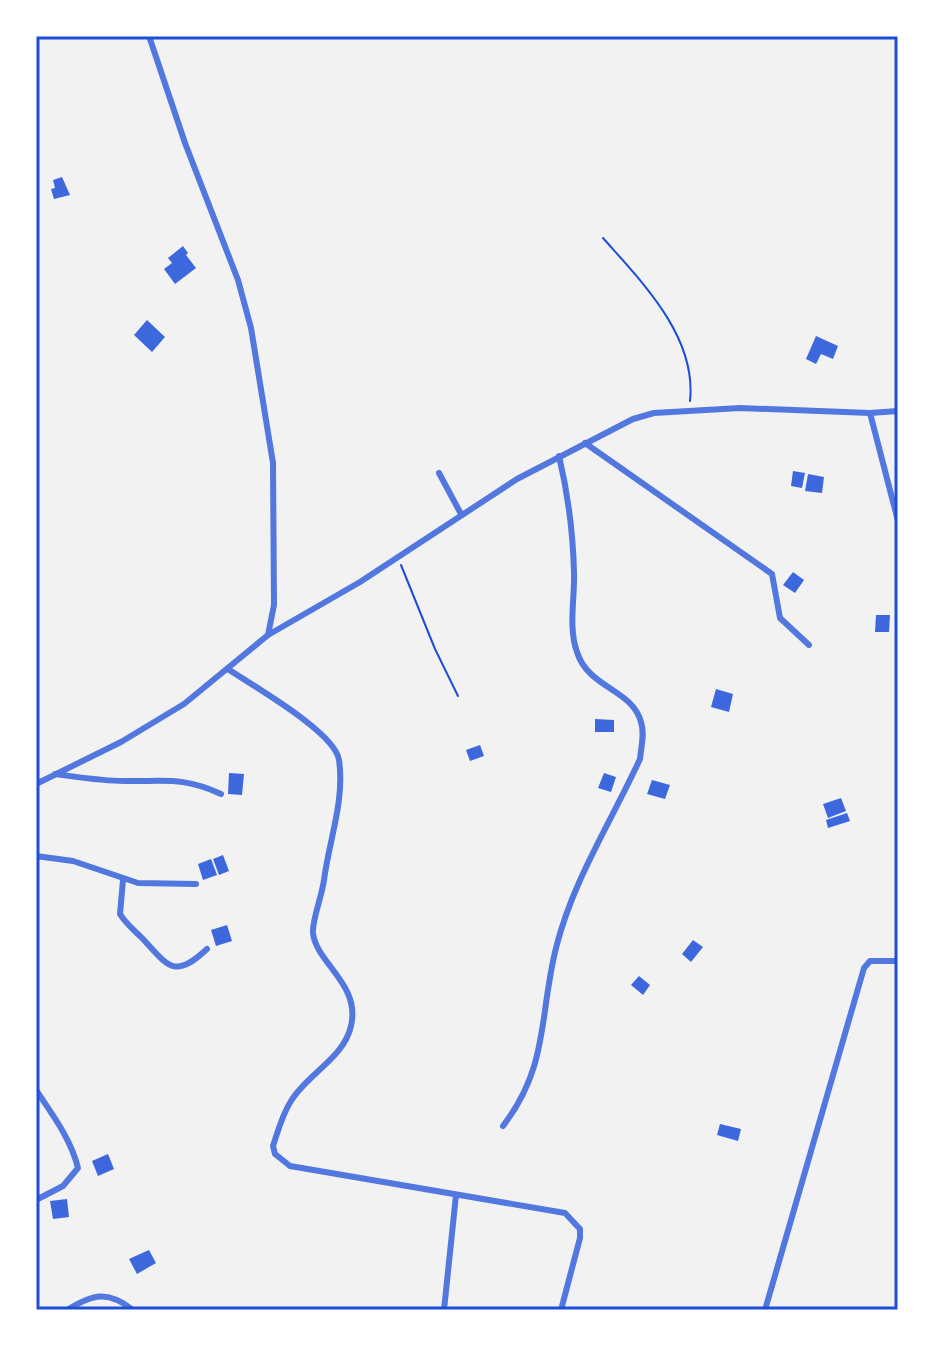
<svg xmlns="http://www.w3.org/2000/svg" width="934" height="1346" font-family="Ubuntu,sans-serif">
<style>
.building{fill:#3d67dc}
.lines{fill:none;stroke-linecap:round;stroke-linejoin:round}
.path{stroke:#1d4ed8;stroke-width:2}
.minor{stroke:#5277de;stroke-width:6}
.neatline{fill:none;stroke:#1d4ed8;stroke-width:3}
</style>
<rect width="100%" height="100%" fill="#f2f2f2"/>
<!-- building -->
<g class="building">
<polygon points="62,177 70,195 54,199 51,189 55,188 53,180"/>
<polygon points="183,246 188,253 186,255 196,268 175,284 164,269 172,263 168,258"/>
<polygon points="147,320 165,337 152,352 134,335"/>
<polygon points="816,336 838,346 833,359 821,354 816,364 806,359"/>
<polygon points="793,471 805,473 802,488 791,486"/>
<polygon points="808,474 824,477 822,493 805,491"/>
<polygon points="793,572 804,580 795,593 783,585"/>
<polygon points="876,615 890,615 889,632 875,632"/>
<polygon points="716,689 733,694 729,712 711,707"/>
<polygon points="595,719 614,720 614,732 595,732"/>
<polygon points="480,745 484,756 470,761 466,750"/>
<polygon points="229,773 244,774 242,795 228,794"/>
<polygon points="604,773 616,777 611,792 598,788"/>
<polygon points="652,780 670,785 665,799 647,794"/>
<polygon points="841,798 846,811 828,818 823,804"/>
<polygon points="847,813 850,821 828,828 826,820"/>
<polygon points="223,855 229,871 219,875 213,859"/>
<polygon points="211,859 217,875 203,880 198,864"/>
<polygon points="227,925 232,941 216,946 211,930"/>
<polygon points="693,940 703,947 691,962 682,954"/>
<polygon points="639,976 650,985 643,995 631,985"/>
<polygon points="720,1124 741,1129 738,1141 717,1135"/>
<polygon points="108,1154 114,1169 98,1176 92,1161"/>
<polygon points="67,1199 69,1217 53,1219 50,1201"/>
<polygon points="149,1250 156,1263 137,1274 129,1259"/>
</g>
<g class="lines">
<!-- path -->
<g class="path">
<path d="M603,238c39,44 94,99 87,163"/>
<polyline points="401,565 435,649 458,696"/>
</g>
<!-- minor -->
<g class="minor">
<polyline points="149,36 185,143 238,280 251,328 273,463 274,605 268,635"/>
<polyline points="870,413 898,521"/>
<polyline points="585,443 772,574 780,618 809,645"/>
<polyline points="439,473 461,514"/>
<path d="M228,669c25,17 107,63 111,91 6,40 -10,81 -15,120 -2,16 -12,40 -11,53 3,30 48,51 38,93 -7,32 -44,48 -60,75 -9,14 -13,30 -18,45l2,8 15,12 275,47 15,16v9l-19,72"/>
<path d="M55,774c23,3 46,7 69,7 40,1 58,-5 97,13"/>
<polyline points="36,784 121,742 184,704 268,635 360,582 517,479 633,419 654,413 740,408 870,413 898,411"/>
<polyline points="36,856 73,861 138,883 196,884"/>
<path d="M123,880l-3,34c6,10 14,16 22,24 26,28 32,42 65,11"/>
<path d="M36,1090c16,24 35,49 42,78l-15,18 -27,14"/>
<path d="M503,1126c46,-60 36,-110 53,-178 17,-68 55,-126 84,-189 1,-12 5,-25 1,-37 -9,-33 -53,-34 -64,-70 -9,-25 -2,-54 -3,-80 -1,-39 -6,-78 -15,-116"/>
<path d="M67,1310c26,-16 41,-20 66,0"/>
<polyline points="444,1310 456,1195"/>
<polyline points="765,1310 864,968 870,961 898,961"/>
</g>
</g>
<!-- border -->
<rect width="934" height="1346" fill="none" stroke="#ffffff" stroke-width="76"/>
<rect x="38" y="38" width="858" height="1270" class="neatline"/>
</svg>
